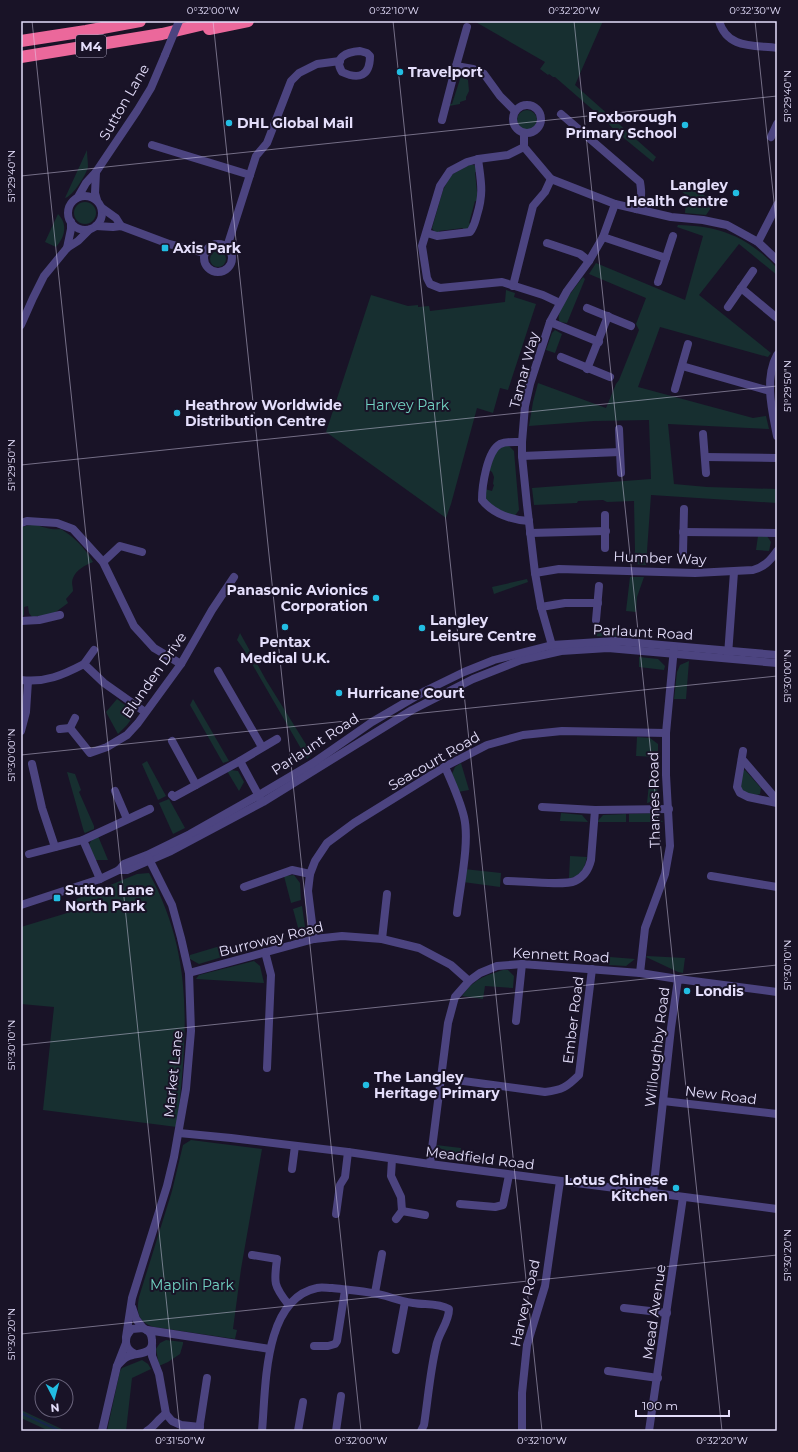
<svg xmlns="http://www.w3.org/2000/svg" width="798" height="1452" font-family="Montserrat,sans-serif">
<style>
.green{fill:#172f30}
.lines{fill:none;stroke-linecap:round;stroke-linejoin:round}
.stream{stroke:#162549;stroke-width:2}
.minor{stroke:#4c4480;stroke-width:8}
.highway{stroke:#eb689b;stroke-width:12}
.minor-bridge{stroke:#4c4480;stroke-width:8}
.ticks{fill:none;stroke:#e4defb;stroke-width:1;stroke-opacity:0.45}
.poi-dot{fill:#22bde2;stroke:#191327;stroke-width:1.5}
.labels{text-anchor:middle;stroke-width:4;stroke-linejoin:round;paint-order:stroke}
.shield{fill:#191327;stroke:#a7a1bb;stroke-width:1}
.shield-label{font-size:13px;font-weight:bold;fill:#e4defb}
.poi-label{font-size:14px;font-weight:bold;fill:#e4defb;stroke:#191327;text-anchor:start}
.street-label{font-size:14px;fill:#e4defb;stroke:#191327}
.park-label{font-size:14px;fill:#72d3c3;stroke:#191327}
.neatline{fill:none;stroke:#e4defb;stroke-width:1.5}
.ticks-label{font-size:10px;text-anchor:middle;fill:#e4defb}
</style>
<rect width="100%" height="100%" fill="#191327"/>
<!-- green -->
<g class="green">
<polygon points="474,21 603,21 575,85 656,157 653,162 614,130 608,123 555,77 553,77 549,74 548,75 540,69 545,62"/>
<polygon points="461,76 468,80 469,91 466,97 466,100 460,102 460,104 449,106 449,110 442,111 447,103 452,104"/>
<circle cx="527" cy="120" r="10"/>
<path d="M87,150c0,6 1,12 1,17 -2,8 -15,29 -23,31z"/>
<polygon points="471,164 476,166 478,172 475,172 478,202 475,201 469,223 472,224 470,229 463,231 463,228 439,231 439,233 435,233 432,228 443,190 451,175"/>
<polygon points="686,181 709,199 713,205 706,215 685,213 686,195 679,189"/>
<circle cx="85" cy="213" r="11"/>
<path d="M58,214c10,10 7,23 -2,33l-11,-5z"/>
<path d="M678,225c43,1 70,12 99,43v7l-38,-31 -40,51 72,58 -3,4 -108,-30 -22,60 115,31 13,-2 3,13 -101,-5 6,60 33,3 70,2v14l-126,-8 -5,70 -12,-1 1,-14 -1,-49 -27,1 -4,-2 -25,1 -1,2 -43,2 -2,-17 119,-9 -2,-59 -55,1 -65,5 4,-24 5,-19 68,25 10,-24 3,-4 20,-50 -3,-6 10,-26 -57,-24 7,-11 89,37 18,-64 -26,-9z"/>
<circle cx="218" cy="259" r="8"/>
<path d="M583,277l2,2 -18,44 -7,-1c-7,-9 17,-37 23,-45z"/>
<polygon points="506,290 515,293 514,297 536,304 508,390 500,388 493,413 477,408 451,504 446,518 326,432 371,295 408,306 418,305 418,307 429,306 430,311 505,302"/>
<polygon points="555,330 562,334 555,353 546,350 552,333"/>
<polygon points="507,444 514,451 519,510 514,517 486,503 485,489 492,491 494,485 493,484 494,477 492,472 489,470 497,449"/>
<path d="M36,524c6,4 18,6 25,5 13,8 24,19 32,33 -8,3 -17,8 -20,16 -2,5 0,8 0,13l-7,8 2,4 -15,11 -21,3 -3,-4 -1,-7 -4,1v8l-3,3v-91z"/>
<polygon points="758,536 767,536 771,542 769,551 756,550"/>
<polygon points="630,577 644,577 637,597 636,612 626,611"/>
<polygon points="527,579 528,582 494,594 492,587"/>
<polygon points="594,629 623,632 622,637 593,636"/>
<polygon points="240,633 266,680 312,754 307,759 244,650 237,640"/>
<polygon points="639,657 658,659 665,666 664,670 639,667"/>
<polygon points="689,661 686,699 674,699 677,672 680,665"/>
<polygon points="117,699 133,711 135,714 127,725 118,734 106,712"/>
<polygon points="193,699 229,761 223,763 190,705"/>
<polygon points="637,737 650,738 658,744 658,757 636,756"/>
<polygon points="147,761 166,796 158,800 142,764"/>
<polygon points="461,763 469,790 458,792 451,776 455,767"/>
<polygon points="230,770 238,771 244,782 239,791 227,771"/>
<polygon points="745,770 761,788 760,794 757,795 742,793 740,789 741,772"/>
<polygon points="67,772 75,774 81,790 79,792 94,826 94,829 85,833 84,832"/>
<polygon points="650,774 658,775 657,800 647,803"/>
<polygon points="169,799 185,828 173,834 159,803"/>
<polygon points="561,813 582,815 588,822 560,821"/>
<polygon points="654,813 663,822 629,822 629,814"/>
<polygon points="626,814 626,822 597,822 603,815"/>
<polygon points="98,836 108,860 95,860 89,845 91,841"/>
<path d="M570,856l17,1c-3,13 -5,17 -18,22z"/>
<polygon points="464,869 501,873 500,887 463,882"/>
<path d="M149,873c46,84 38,162 28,254l-134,-17 11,-103 -33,-3v-77l56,-17 -3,-10 63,-26z"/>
<polygon points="294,875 300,883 301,900 291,903 284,876"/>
<polygon points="302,906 305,927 300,935 293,909"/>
<polygon points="220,946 222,957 199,964 190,959 190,955"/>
<polygon points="647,956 685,958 683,973 678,972 646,957"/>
<polygon points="610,957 635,959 626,966 609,965"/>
<polygon points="254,961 260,966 264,983 196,979 199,975"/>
<path d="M503,970h5l6,6 -1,12 -28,-2 -2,13 -21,-3c12,-17 22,-20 41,-26z"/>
<path d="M191,1140l71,9 -21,120 -8,60 4,1 -2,9 -81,-12c-16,-5 -18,-15 -15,-30l33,-106 11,-46z"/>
<polygon points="436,1145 461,1148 459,1162"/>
<polygon points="166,1340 183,1342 183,1344 180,1354 168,1362 159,1366 156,1349 160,1343"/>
<polygon points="142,1360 148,1364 151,1369 132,1378 126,1431 107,1431 120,1371 122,1368"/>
<polygon points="21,1410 66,1431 49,1431 21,1418"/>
</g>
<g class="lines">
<!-- stream -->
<polyline class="stream" points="21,1413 60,1431"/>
<!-- minor -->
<g class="minor">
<path d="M719,21c8,28 34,24 58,27"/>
<path d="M360,51l7,2 3,3c0,20 -11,24 -28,16 -9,-15 5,-20 18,-21z"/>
<polyline points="456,66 467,27"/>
<circle cx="527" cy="119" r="14"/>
<path d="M561,114l79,68c2,12 2,16 -4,27"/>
<polyline points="442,120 456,66 473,69 484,74 500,96 515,111"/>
<polyline points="524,133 524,147 551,179 615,204 671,217 703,220 727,225 758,242 777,260"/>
<polyline points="771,137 777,124"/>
<polyline points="152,145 250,175"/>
<polyline points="524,147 508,155 478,159 467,162 450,171 440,186 422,246 427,278 430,284 440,288 502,282 543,295 560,303"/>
<polyline points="96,172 95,193 97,200"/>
<circle cx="85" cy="213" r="17"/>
<polyline points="78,197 86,183 96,172 137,111 151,88 165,55"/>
<polyline points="102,208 116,218 121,226"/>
<polyline points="96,226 113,227 121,226 169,244 205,253"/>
<path d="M427,233l10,3 33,-4c4,-5 5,-10 7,-17 7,-23 4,-33 1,-56"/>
<polyline points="603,237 666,258"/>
<polyline points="758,242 777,205"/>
<polyline points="547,243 580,254 589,261"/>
<circle cx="218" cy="258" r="14"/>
<polyline points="227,247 256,156 267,143 291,81 299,73 317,64 340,61"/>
<polyline points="67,248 71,229 71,222"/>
<polyline points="658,282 673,236"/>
<polyline points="513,286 533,206 545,192 551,179"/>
<polyline points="741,288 777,318"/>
<polyline points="728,307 753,271"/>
<polyline points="587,308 631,326"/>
<polyline points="550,322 599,342"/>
<polyline points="21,325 33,298 44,276 67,248 78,241 89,230"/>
<path d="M777,355c-13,24 -5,55 0,81"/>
<polyline points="561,357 610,377"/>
<polyline points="682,366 770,391"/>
<polyline points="587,369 608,316"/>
<polyline points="675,389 688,344"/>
<polyline points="619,429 621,473"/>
<polyline points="703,434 706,473"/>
<path d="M522,442c-7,0 -15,-1 -22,2 -13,7 -18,42 -18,56 11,14 30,20 47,21"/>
<polyline points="522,456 620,452"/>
<polyline points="705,457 777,458"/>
<polyline points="21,523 27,521 57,523 73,529 103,562 134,626 154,648 181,664"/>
<polyline points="683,532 777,533"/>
<polyline points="530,533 606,531"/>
<polyline points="605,548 605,515"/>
<polyline points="683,553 684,509"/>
<polyline points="103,562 120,546 142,552"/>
<path d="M535,573l24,-4 136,4 58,-3c11,-3 17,-9 24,-19"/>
<polyline points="541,607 565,603 598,603"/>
<polyline points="596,620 599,586"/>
<polyline points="21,621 39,620 60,615"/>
<polyline points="553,649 541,607 535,573 527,505 522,456 522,442 525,406 530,384 550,322 567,291 589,261 603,237 615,204"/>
<polyline points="728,655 734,572"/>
<polyline points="84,664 94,650"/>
<polyline points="218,671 262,747"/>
<path d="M21,680c24,3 42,-5 63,-16l20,19 41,29"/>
<polyline points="70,728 75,718"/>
<polyline points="60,729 70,728 90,753 107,747 127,735 138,723 181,664 212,610 234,577"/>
<polyline points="21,731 26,712 28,681"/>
<polyline points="172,741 196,785"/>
<polyline points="743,751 737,787 740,793 748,797 777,803"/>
<polyline points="742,759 777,800"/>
<polyline points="32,764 42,808 55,847"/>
<path d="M445,767c7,16 15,33 19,50 6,25 -4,69 -7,96"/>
<polyline points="115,791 127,819"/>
<polyline points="172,795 174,797 240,761"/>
<polyline points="261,800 240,761 277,739"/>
<polyline points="542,807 595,810 669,809"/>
<polyline points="29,854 83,840"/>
<polyline points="119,870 127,870 171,851 263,802 412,710 473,679 521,660 561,651 608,648 777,663"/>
<polyline points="711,876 777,887"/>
<polyline points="100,879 83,840 150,809"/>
<path d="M507,881c14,0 57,5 68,0 9,-4 14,-13 16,-21l4,-50"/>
<polyline points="244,887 292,870 310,874"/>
<polyline points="21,905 100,879 119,870 124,864 147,855 190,834 259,795 313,763 372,722 425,691 464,672 494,660 552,645 615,641 777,655"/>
<polyline points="314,939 308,891 310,874 315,861 327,843 354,823 446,766 487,745 523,735 562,731 666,733"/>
<polyline points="382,939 387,894"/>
<polyline points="265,952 271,975 267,1068"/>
<polyline points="189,973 314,939 342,936 382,939 419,948 451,965 469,981"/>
<polyline points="640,973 645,928 665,874 670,846 666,775 666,733 674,648"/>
<polyline points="516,1021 522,964"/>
<path d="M441,1078l104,14c17,-2 22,-5 34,-17l13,-106"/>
<polyline points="663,1101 777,1114"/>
<polyline points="179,1133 231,1138 348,1152 430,1164 777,1209"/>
<polyline points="392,1159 391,1176 401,1197 402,1211 396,1219"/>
<polyline points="430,1164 448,1023 455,997 469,981 480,973 497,966 522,964 640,973 678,979"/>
<polyline points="292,1169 295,1146"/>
<polyline points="653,1193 671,1028 678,979 777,992"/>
<polyline points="460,1204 495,1207 503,1205 509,1175"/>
<polyline points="402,1211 425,1215"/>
<polyline points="336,1214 340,1185 345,1177 348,1152"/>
<path d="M252,1255l25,4c-3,23 -4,26 11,45"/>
<polyline points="375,1293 382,1254"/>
<polyline points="132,1307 136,1319 143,1328"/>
<polyline points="624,1308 667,1313"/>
<polyline points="147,1330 270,1349"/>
<polyline points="126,1337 132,1298 167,1186 174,1157 186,1089 191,1031 189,973 181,938 172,905 148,857"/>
<polyline points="314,1346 328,1346 335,1344 337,1341 345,1290"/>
<polyline points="152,1347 152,1356 159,1374 166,1414 172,1421 181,1425 200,1427"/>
<polyline points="396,1350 405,1302"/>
<path d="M117,1366c3,-3 6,-7 10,-9 9,-5 27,-1 25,-17 0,-6 -4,-10 -9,-12l-11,1c-9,8 -8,20 3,25"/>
<polyline points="608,1371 658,1378"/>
<polyline points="199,1430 207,1378"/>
<polyline points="102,1431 117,1366 126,1343"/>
<path d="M147,1431c8,-5 11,-12 19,-17"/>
<path d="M262,1431c4,-43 1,-132 55,-143 4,-1 10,0 15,0 18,2 37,3 54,8 9,3 18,6 27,7 12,2 25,0 36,6 0,14 -11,24 -13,38 -6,25 -8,52 -12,78l-3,6"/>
<polyline points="298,1431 303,1402"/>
<polyline points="336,1431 341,1396"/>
<polyline points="522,1431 522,1393 527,1345 545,1286 560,1181"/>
<polyline points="649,1431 683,1197"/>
</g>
<!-- highway -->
<g class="highway">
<polyline points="209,29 248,21"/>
<polyline points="21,41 86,31 140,21"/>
<polyline points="21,57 162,34 217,21"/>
</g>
<!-- minor-bridge -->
<polyline class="minor-bridge" points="165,55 179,21"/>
</g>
<!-- ticks -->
<path class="ticks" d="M32,21l148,1410M213,21l148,1410M393,21l149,1410M574,21l148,1410M755,21l22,209M21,176l756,-80M21,465l756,-79M21,755l756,-79M21,1045l756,-80M21,1334l756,-79"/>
<!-- markers -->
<g class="poi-dot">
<circle cx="400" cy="72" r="4"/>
<circle cx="229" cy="123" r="4"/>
<circle cx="685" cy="125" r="4"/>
<circle cx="736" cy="193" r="4"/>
<rect x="161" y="244" width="8" height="8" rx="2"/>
<circle cx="177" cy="413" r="4"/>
<circle cx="376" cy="598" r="4"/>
<circle cx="285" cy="627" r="4"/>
<circle cx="422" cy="628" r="4"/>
<circle cx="339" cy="693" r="4"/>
<rect x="53" y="894" width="8" height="8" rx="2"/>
<circle cx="687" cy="991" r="4"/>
<circle cx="366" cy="1085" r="4"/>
<circle cx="676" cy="1188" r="4"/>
</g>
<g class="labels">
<!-- shield labels -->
<rect class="shield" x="76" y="35" width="30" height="22" rx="3"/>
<g class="shield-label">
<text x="91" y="51">M4</text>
</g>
<!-- poi labels -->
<g class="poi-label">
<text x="408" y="77">Travelport</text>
<text x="677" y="122" text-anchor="end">Foxborough<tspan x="677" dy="16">Primary School</tspan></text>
<text x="237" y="128">DHL Global Mail</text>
<text x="728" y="190" text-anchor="end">Langley<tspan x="728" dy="16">Health Centre</tspan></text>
<text x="173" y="253">Axis Park</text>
<text x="185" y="410">Heathrow Worldwide<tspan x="185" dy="16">Distribution Centre</tspan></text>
<text x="368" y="595" text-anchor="end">Panasonic Avionics<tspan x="368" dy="16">Corporation</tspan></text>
<text x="430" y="625">Langley<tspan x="430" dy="16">Leisure Centre</tspan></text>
<text x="285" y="647" text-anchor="middle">Pentax<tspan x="285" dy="16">Medical U.K.</tspan></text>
<text x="347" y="698">Hurricane Court</text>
<text x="65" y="895">Sutton Lane<tspan x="65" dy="16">North Park</tspan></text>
<text x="695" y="996">Londis</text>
<text x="374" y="1082">The Langley<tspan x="374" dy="16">Heritage Primary</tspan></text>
<text x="668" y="1185" text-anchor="end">Lotus Chinese<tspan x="668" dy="16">Kitchen</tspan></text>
</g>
<!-- street labels -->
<g class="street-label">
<text transform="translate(124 102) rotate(-60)" y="5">Sutton Lane</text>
<text transform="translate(524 370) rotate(-75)" y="5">Tamar Way</text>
<text transform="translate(660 558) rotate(2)" y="5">Humber Way</text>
<text transform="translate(643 632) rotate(3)" y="5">Parlaunt Road</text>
<text transform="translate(154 675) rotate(-55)" y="5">Blunden Drive</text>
<text transform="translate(315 744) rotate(-33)" y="5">Parlaunt Road</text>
<text transform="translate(434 761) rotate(-30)" y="5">Seacourt Road</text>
<text transform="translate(654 800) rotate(-91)" y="5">Thames Road</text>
<text transform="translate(271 939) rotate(-14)" y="5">Burroway Road</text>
<text transform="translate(561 955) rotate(3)" y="5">Kennett Road</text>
<text transform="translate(573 1020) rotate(-83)" y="5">Ember Road</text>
<text transform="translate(657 1047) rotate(-83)" y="5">Willoughby Road</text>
<text transform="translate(173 1074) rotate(-84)" y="5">Market Lane</text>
<text transform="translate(721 1095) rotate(7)" y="5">New Road</text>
<text transform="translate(480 1158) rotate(7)" y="5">Meadfield Road</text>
<text transform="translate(525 1303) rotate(-77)" y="5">Harvey Road</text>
<text transform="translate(654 1312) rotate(-82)" y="5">Mead Avenue</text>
</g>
<!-- park labels -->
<g class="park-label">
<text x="407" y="410">Harvey Park</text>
<text x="192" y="1290">Maplin Park</text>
</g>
</g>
<!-- border -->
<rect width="798" height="1452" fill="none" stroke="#191327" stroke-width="44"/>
<!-- north arrow -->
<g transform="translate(54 1398) rotate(174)"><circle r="19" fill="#191327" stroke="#6a647c"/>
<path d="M0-3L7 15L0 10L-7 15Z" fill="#22bde2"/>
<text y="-6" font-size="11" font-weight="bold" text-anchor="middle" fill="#e4defb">N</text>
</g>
<!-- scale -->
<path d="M636 1410v6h93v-6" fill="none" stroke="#e4defb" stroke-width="2"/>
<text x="642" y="1410" font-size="12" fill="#e4defb" stroke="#191327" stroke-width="3" paint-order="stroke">100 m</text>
<rect x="22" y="22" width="754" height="1408" class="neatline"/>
<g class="ticks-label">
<text x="213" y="14">0°32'00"W</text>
<text x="394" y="14">0°32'10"W</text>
<text x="574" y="14">0°32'20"W</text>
<text x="755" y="14">0°32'30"W</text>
<text transform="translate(787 96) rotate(-90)" y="4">51°29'40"N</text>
<text transform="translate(11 176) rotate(-90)" y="4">51°29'40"N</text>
<text transform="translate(787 386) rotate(-90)" y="4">51°29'50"N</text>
<text transform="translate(11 465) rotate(-90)" y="4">51°29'50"N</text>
<text transform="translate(787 676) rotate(-90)" y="4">51°30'00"N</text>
<text transform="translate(11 755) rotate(-90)" y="4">51°30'00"N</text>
<text transform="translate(787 965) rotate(-90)" y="4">51°30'10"N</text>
<text transform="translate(11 1045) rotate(-90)" y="4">51°30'10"N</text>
<text transform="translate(787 1255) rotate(-90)" y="4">51°30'20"N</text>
<text transform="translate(11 1334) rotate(-90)" y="4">51°30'20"N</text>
<text x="180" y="1444">0°31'50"W</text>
<text x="361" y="1444">0°32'00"W</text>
<text x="542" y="1444">0°32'10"W</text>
<text x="722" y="1444">0°32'20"W</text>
</g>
</svg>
